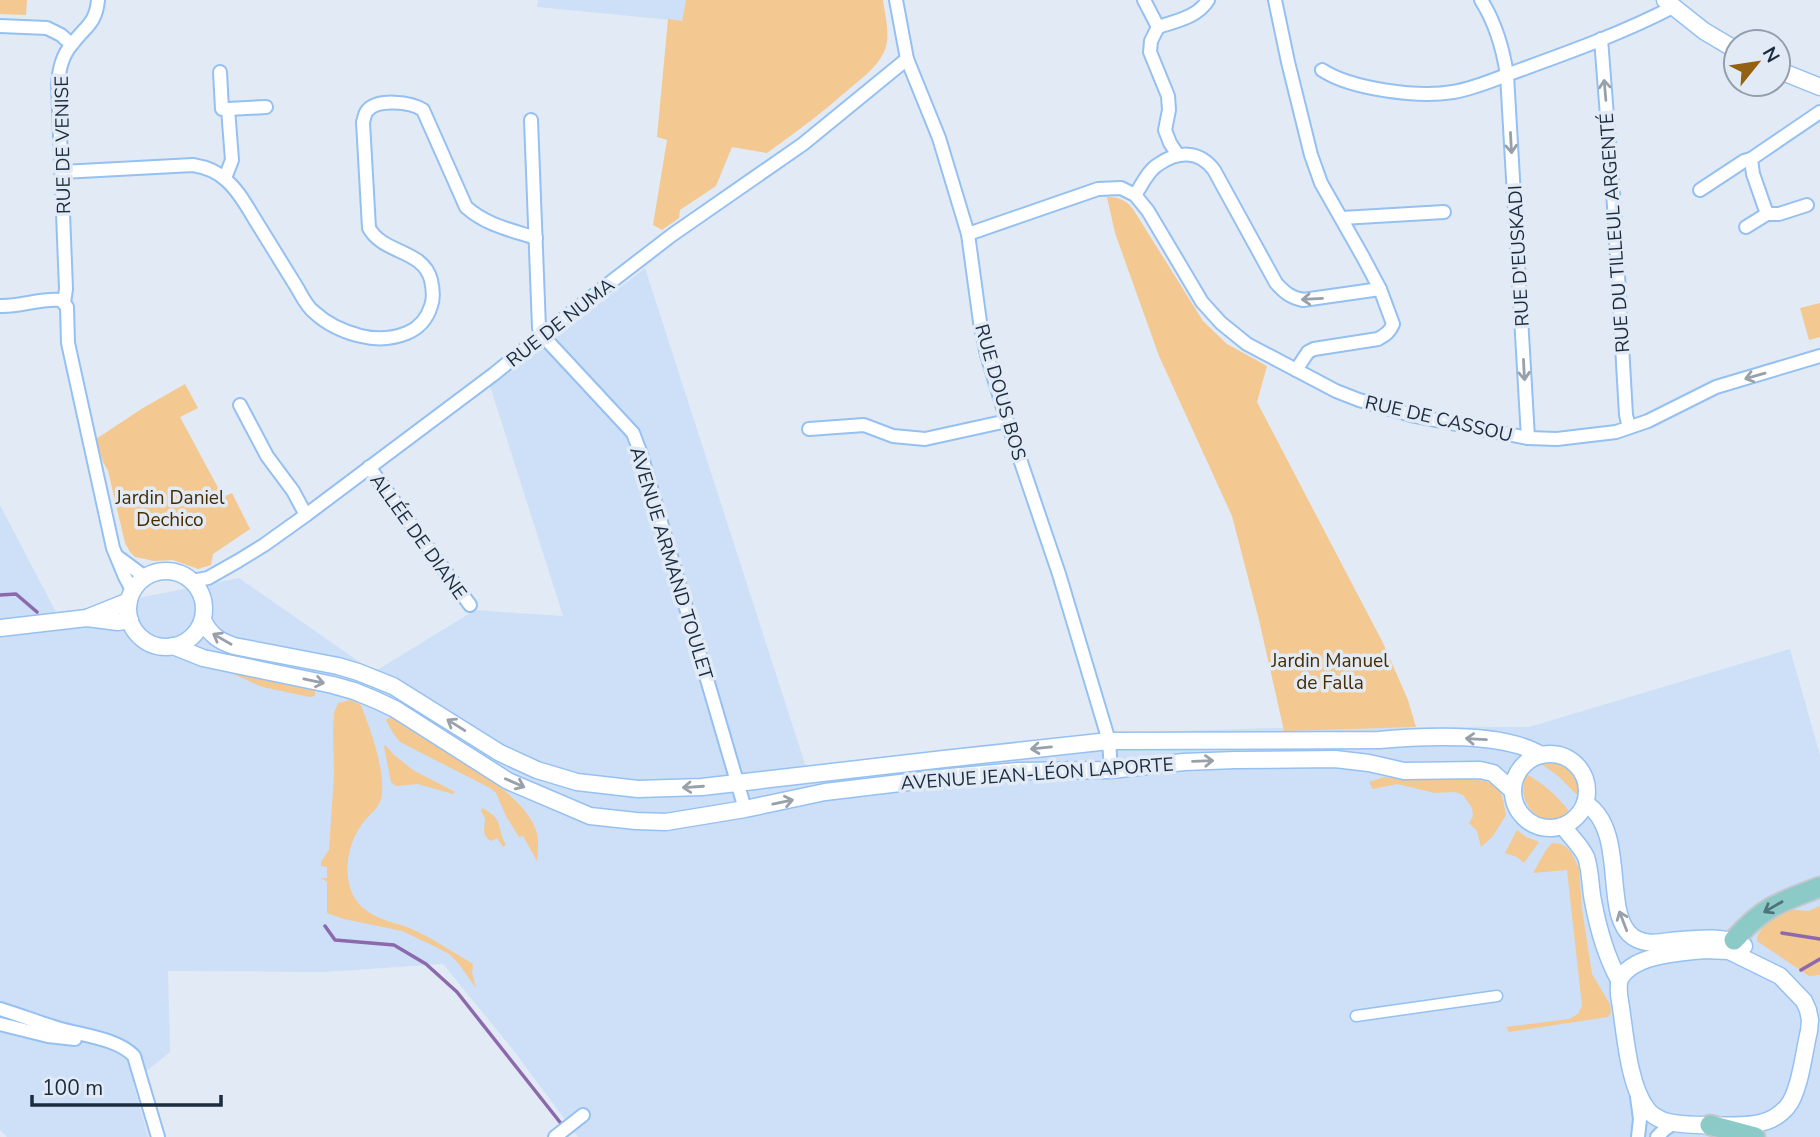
<svg xmlns="http://www.w3.org/2000/svg" width="1820" height="1137" font-family="'Nunito Sans',sans-serif">
<style>
.built{fill:#cde0f7}
.green{fill:#f3c891}
.lines{fill:none;stroke-linecap:round;stroke-linejoin:round}
.stream{stroke:#8c68ad;stroke-width:3.5}
.pedestrian-casing{stroke:#95c0f2;stroke-width:13}
.minor-casing{stroke:#95c0f2;stroke-width:16}
.tertiary-casing{stroke:#95c0f2;stroke-width:19}
.primary-casing{stroke:#c4c8cd;stroke-width:23}
.pedestrian{stroke:#fff;stroke-width:10}
.minor{stroke:#fff;stroke-width:12}
.tertiary{stroke:#fff;stroke-width:16}
.primary{stroke:#8ccac8;stroke-width:19}
.oneway{stroke:#98a0a9}
.oneway2{stroke:#4e737d}
.labels{text-anchor:middle;stroke-width:7;stroke-linejoin:round;paint-order:stroke}
.street-label{font-size:19px;fill:#1b2c3f;stroke:#e2ebf5}
.park-label{font-size:19px;fill:#472c00;stroke:#e2ebf5}
</style>
<rect width="100%" height="100%" fill="#e2ebf5"/>
<!-- built -->
<g class="built">
<polygon points="538,0 686,0 682,21 537,7"/>
<polygon points="645,268 806,767 1116,733 1271,728 1529,727 1790,649 1820,755 1820,1137 578,1137 514,1051 443,964 324,972 168,971 170,1052 133,1082 148,1137 7,1137 0,1130 0,505 57,614 239,578 374,672 475,610 563,616 490,386 540,350"/>
</g>
<!-- green -->
<g class="green">
<polygon points="0,0 27,0 26,15 0,14"/>
<path d="M686,0h197c2,17 9,38 0,54 -7,14 -22,25 -34,35 -26,23 -54,44 -82,64l-35,-6 -16,39 -36,24 -1,8 -17,12 -9,-5 14,-85 -10,-3 11,-118 14,2z"/>
<path d="M1107,197c12,0 19,3 26,12l70,112 24,23 40,22 -10,36 126,241 25,57 8,27 -132,4 -25,-111 -27,-104 -73,-160 -44,-123z"/>
<polygon points="1820,303 1820,337 1809,340 1800,308"/>
<polygon points="185,384 198,408 180,417 223,497 232,493 250,529 213,554 211,565 198,569 173,560 154,561 140,558 135,557 130,552 125,543 108,471 103,462 96,439 143,408"/>
<polygon points="226,671 310,688 315,691 315,696 310,697 262,687"/>
<path d="M351,700l10,5c9,24 26,68 20,94 -3,11 -13,16 -19,25 -17,23 -22,64 1,84 13,11 29,14 44,19 23,9 45,25 66,37l-1,9 4,15 -17,-24 -10,-10 -15,-8 -32,-15 -58,-12 -17,-6v-31l-6,-4h6v-11l-6,-1v-4l8,-12 5,-75 -1,-44 1,-18 4,-10z"/>
<path d="M390,717c18,7 35,20 51,31 29,18 88,51 96,86 2,9 1,18 0,27l-14,-25 -4,1 -13,-21 -10,-23 -6,-5 -90,-46 -7,-9 -7,-13z"/>
<polygon points="385,745 394,755 413,770 455,792 453,794 418,784 396,786 391,782 384,747"/>
<path d="M1554,763c17,5 25,16 24,33l-21,-21 -16,-11z"/>
<path d="M1526,774c17,9 31,22 43,37 -26,25 -55,-8 -43,-37z"/>
<path d="M1385,777c25,5 99,-6 113,11 5,7 6,18 8,27l-13,21 -12,11 -4,-16 -8,-8 4,-7 -1,-8 -9,-13 -8,-3 -20,1 -38,-9 -24,5 -4,-7z"/>
<path d="M482,808c23,12 14,19 24,37l-3,2 -6,-9 -6,3c-10,-6 -6,-13 -6,-23l-4,-7z"/>
<polygon points="1517,830 1526,837 1539,842 1524,863 1517,857 1505,853"/>
<polygon points="1552,843 1561,844 1566,847 1571,852 1579,868 1582,909 1592,974 1610,1004 1611,1013 1608,1017 1509,1032 1506,1027 1569,1019 1578,1014 1582,1006 1567,870 1533,873 1546,850"/>
<polygon points="1820,906 1820,975 1809,976 1757,941 1758,934 1770,919 1786,909 1808,911"/>
</g>
<g class="lines">
<!-- stream -->
<g class="stream">
<polyline points="0,595 16,594 37,612"/>
<polyline points="325,926 335,940 394,945 426,964 457,992 563,1126"/>
<polyline points="1782,933 1820,939"/>
<polyline points="1801,970 1820,959"/>
</g>
<!-- pedestrian casing -->
<g class="pedestrian-casing">
<polyline id="pedestrian" points="1356,1016 1497,996"/>
</g>
<!-- minor casing -->
<g class="minor-casing">
<g id="minor">
<polyline points="896,0 907,59 939,138 968,234 980,322 987,355 1007,421 1059,574 1109,741 1111,770"/>
<polyline points="1144,0 1158,27"/>
<path d="M1275,0l13,62 23,93 10,28 42,74 17,32 13,35c-3,8 -8,11 -15,15l-64,10 -6,3 -12,18"/>
<path d="M1481,0c14,22 22,49 26,75l21,363"/>
<polyline points="0,26 47,28 61,35 71,44"/>
<polyline points="1158,27 1151,41 1150,52 1168,96 1169,110 1165,130 1170,143 1178,155"/>
<path d="M1158,27c18,-6 40,-10 50,-27"/>
<polyline points="1601,39 1614,206 1626,415 1629,427"/>
<path d="M1322,70c29,19 96,28 131,22 19,-3 38,-11 56,-18 55,-20 112,-40 164,-67"/>
<polyline points="220,72 222,109 228,109 232,160 225,178"/>
<polyline points="228,109 266,107"/>
<polyline points="531,120 539,328 542,335 633,433 641,454 745,809"/>
<path d="M62,172l131,-7c12,2 24,6 33,15 12,10 20,25 28,38 14,23 28,45 42,68 5,8 10,20 18,26 13,12 30,20 47,24 16,4 31,3 46,-3 12,-5 20,-14 24,-27 3,-8 2,-17 0,-26 -8,-31 -48,-26 -62,-52l-6,-106c1,-3 2,-9 4,-11 10,-13 44,-9 56,-1l43,97c20,18 45,23 70,31"/>
<polyline points="1700,190 1744,161 1751,159"/>
<path d="M1135,195c7,-10 13,-25 24,-31 19,-13 40,-14 55,6l62,113c8,9 15,15 27,17l77,-11"/>
<polyline points="1807,205 1779,214 1767,214 1753,174 1751,159 1820,112"/>
<polyline points="1342,218 1444,212"/>
<polyline points="1746,227 1767,214"/>
<polyline points="968,234 1098,189 1121,188 1135,195 1148,211 1202,302 1221,323 1247,344 1336,391 1359,400 1415,416 1528,438 1557,439 1616,432 1648,421 1716,387 1820,356"/>
<path d="M64,303l2,-14 -8,-204c1,-16 4,-30 15,-42 13,-17 23,-20 25,-43"/>
<path d="M0,306c20,1 40,-8 61,-6l6,7 1,36 45,205 12,29 7,13"/>
<polyline points="240,405 267,456 293,491 306,515"/>
<polyline points="809,429 864,425 893,436 925,439 1007,421"/>
<polyline points="369,467 470,605"/>
<polyline points="118,557 145,577"/>
<polyline points="192,581 208,578 238,561 264,545 306,515 494,374 542,335 672,235 803,144 907,59"/>
<path d="M0,1009c19,6 38,13 57,19 23,7 60,10 77,28l24,81"/>
<polyline points="0,1024 48,1036 75,1039"/>
<polyline points="1637,1097 1640,1119 1638,1137"/>
<polyline points="555,1137 583,1115"/>
<polyline points="1657,1137 1665,1129 1674,1123"/>
</g>
</g>
<!-- tertiary casing -->
<g class="tertiary-casing">
<g id="tertiary">
<polyline points="1665,0 1704,31 1736,50"/>
<polyline points="1778,70 1820,87"/>
<circle cx="166" cy="609" r="38"/>
<polyline points="89,617 129,601"/>
<path d="M203,620c7,15 16,21 31,26l104,20 20,6 35,14 107,67 37,17 40,12 61,7 64,-2 242,-28 165,-18 270,-1c44,-4 125,-8 162,15"/>
<polyline points="0,628 87,618 118,622 130,620"/>
<polyline points="173,646 203,658 333,685 354,691 376,700 395,709 508,781 590,816 636,821 666,822 745,809 825,792 950,777 1018,771 1111,770 1184,762 1235,760 1335,759 1369,763 1404,771 1480,770 1493,773 1513,791"/>
<circle cx="1550" cy="791" r="37"/>
<path d="M1585,803c44,27 16,112 48,134 15,10 31,4 47,3 22,-2 45,-4 64,6"/>
<path d="M1563,826c7,10 18,20 23,31 5,15 4,30 7,44 5,27 13,55 26,79"/>
<path d="M1704,950l25,1 51,25 24,25 4,9 2,10 -1,11c-5,20 -9,61 -22,76 -7,8 -17,14 -27,16 -17,4 -80,3 -96,-2 -7,-3 -13,-6 -17,-12 -20,-26 -22,-82 -28,-114 0,-5 -1,-12 1,-16 14,-25 60,-26 84,-29z"/>
</g>
</g>
<!-- primary casing -->
<g class="primary-casing">
<g id="primary">
<path d="M1734,940c29,-33 46,-38 86,-53"/>
<polyline points="1710,1125 1755,1137"/>
</g>
</g>
<!-- pedestrian -->
<use href="#pedestrian" class="pedestrian"/>
<!-- minor -->
<use href="#minor" class="minor"/>
<!-- tertiary -->
<use href="#tertiary" class="tertiary"/>
<!-- primary -->
<use href="#primary" class="primary"/>
</g>
<!-- one-way arrows -->
<defs><path id="oneway-shaft" d="M-6 0H5M1.5-3L5.5 0L1.5 3" fill="none" stroke-width="1.6" stroke-linecap="round" stroke-linejoin="round" transform="scale(1.75)"/></defs>
<g class="oneway">
<use href="#oneway-shaft" transform="translate(1605 90) rotate(-95)"/>
<use href="#oneway-shaft" transform="translate(1511 143) rotate(87)"/>
<use href="#oneway-shaft" transform="translate(1312 299) rotate(177)"/>
<use href="#oneway-shaft" transform="translate(1524 370) rotate(87)"/>
<use href="#oneway-shaft" transform="translate(1755 376) rotate(164)"/>
<use href="#oneway-shaft" transform="translate(222 639) rotate(-150)"/>
<use href="#oneway-shaft" transform="translate(314 681) rotate(12)"/>
<use href="#oneway-shaft" transform="translate(456 725) rotate(-148)"/>
<use href="#oneway-shaft" transform="translate(1476 739) rotate(-177)"/>
<use href="#oneway-shaft" transform="translate(1041 748) rotate(174)"/>
<use href="#oneway-shaft" transform="translate(1203 761) rotate(-2)"/>
<use href="#oneway-shaft" transform="translate(515 783) rotate(24)"/>
<use href="#oneway-shaft" transform="translate(693 787) rotate(176)"/>
<use href="#oneway-shaft" transform="translate(783 802) rotate(-12)"/>
<use href="#oneway-shaft" transform="translate(1623 921) rotate(-111)"/>
</g>
<use class="oneway2" href="#oneway-shaft" transform="translate(1773 907) rotate(150)"/>
<g class="labels">
<!-- street labels -->
<g class="street-label">
<text transform="translate(62 145) rotate(-91)" y="7">RUE DE VENISE</text>
<text transform="translate(1614 233) rotate(-94)" y="7">RUE DU TILLEUL ARGENTÉ</text>
<text transform="translate(1518 256) rotate(-93)" y="7">RUE D'EUSKADI</text>
<text transform="translate(560 322) rotate(-38)" y="7">RUE DE NUMA</text>
<text transform="translate(1001 392) rotate(74)" y="7">RUE DOUS BOS</text>
<text transform="translate(1439 418) rotate(13)" y="7">RUE DE CASSOU</text>
<text transform="translate(419 536) rotate(54)" y="7">ALLÉE DE DIANE</text>
<text transform="translate(672 563) rotate(73)" y="7">AVENUE ARMAND TOULET</text>
<text transform="translate(1037 773) rotate(-4)" y="7">AVENUE JEAN-LÉON LAPORTE</text>
</g>
<!-- park labels -->
<g class="park-label">
<text x="170" y="504">Jardin Daniel<tspan x="170" dy="22">Dechico</tspan></text>
<text x="1330" y="667">Jardin Manuel<tspan x="1330" dy="22">de Falla</tspan></text>
</g>
</g>
<!-- north arrow -->
<g transform="translate(1757 63) rotate(60)"><circle r="33" fill="#e2ebf5" stroke="#929fac" stroke-width="2"/>
<path d="M0-5L12 26L0 18L-12 26Z" fill="#936111"/>
<text y="-10" font-size="19" font-weight="bold" text-anchor="middle" fill="#1b2c3f">N</text>
</g>
<!-- scale -->
<path d="M32 1095v10h189v-10" fill="none" stroke="#1b2c3f" stroke-width="3.5"/>
<text x="42" y="1095" font-size="21" fill="#1b2c3f" stroke="#e2ebf5" stroke-width="5" paint-order="stroke">100 m</text>
</svg>
